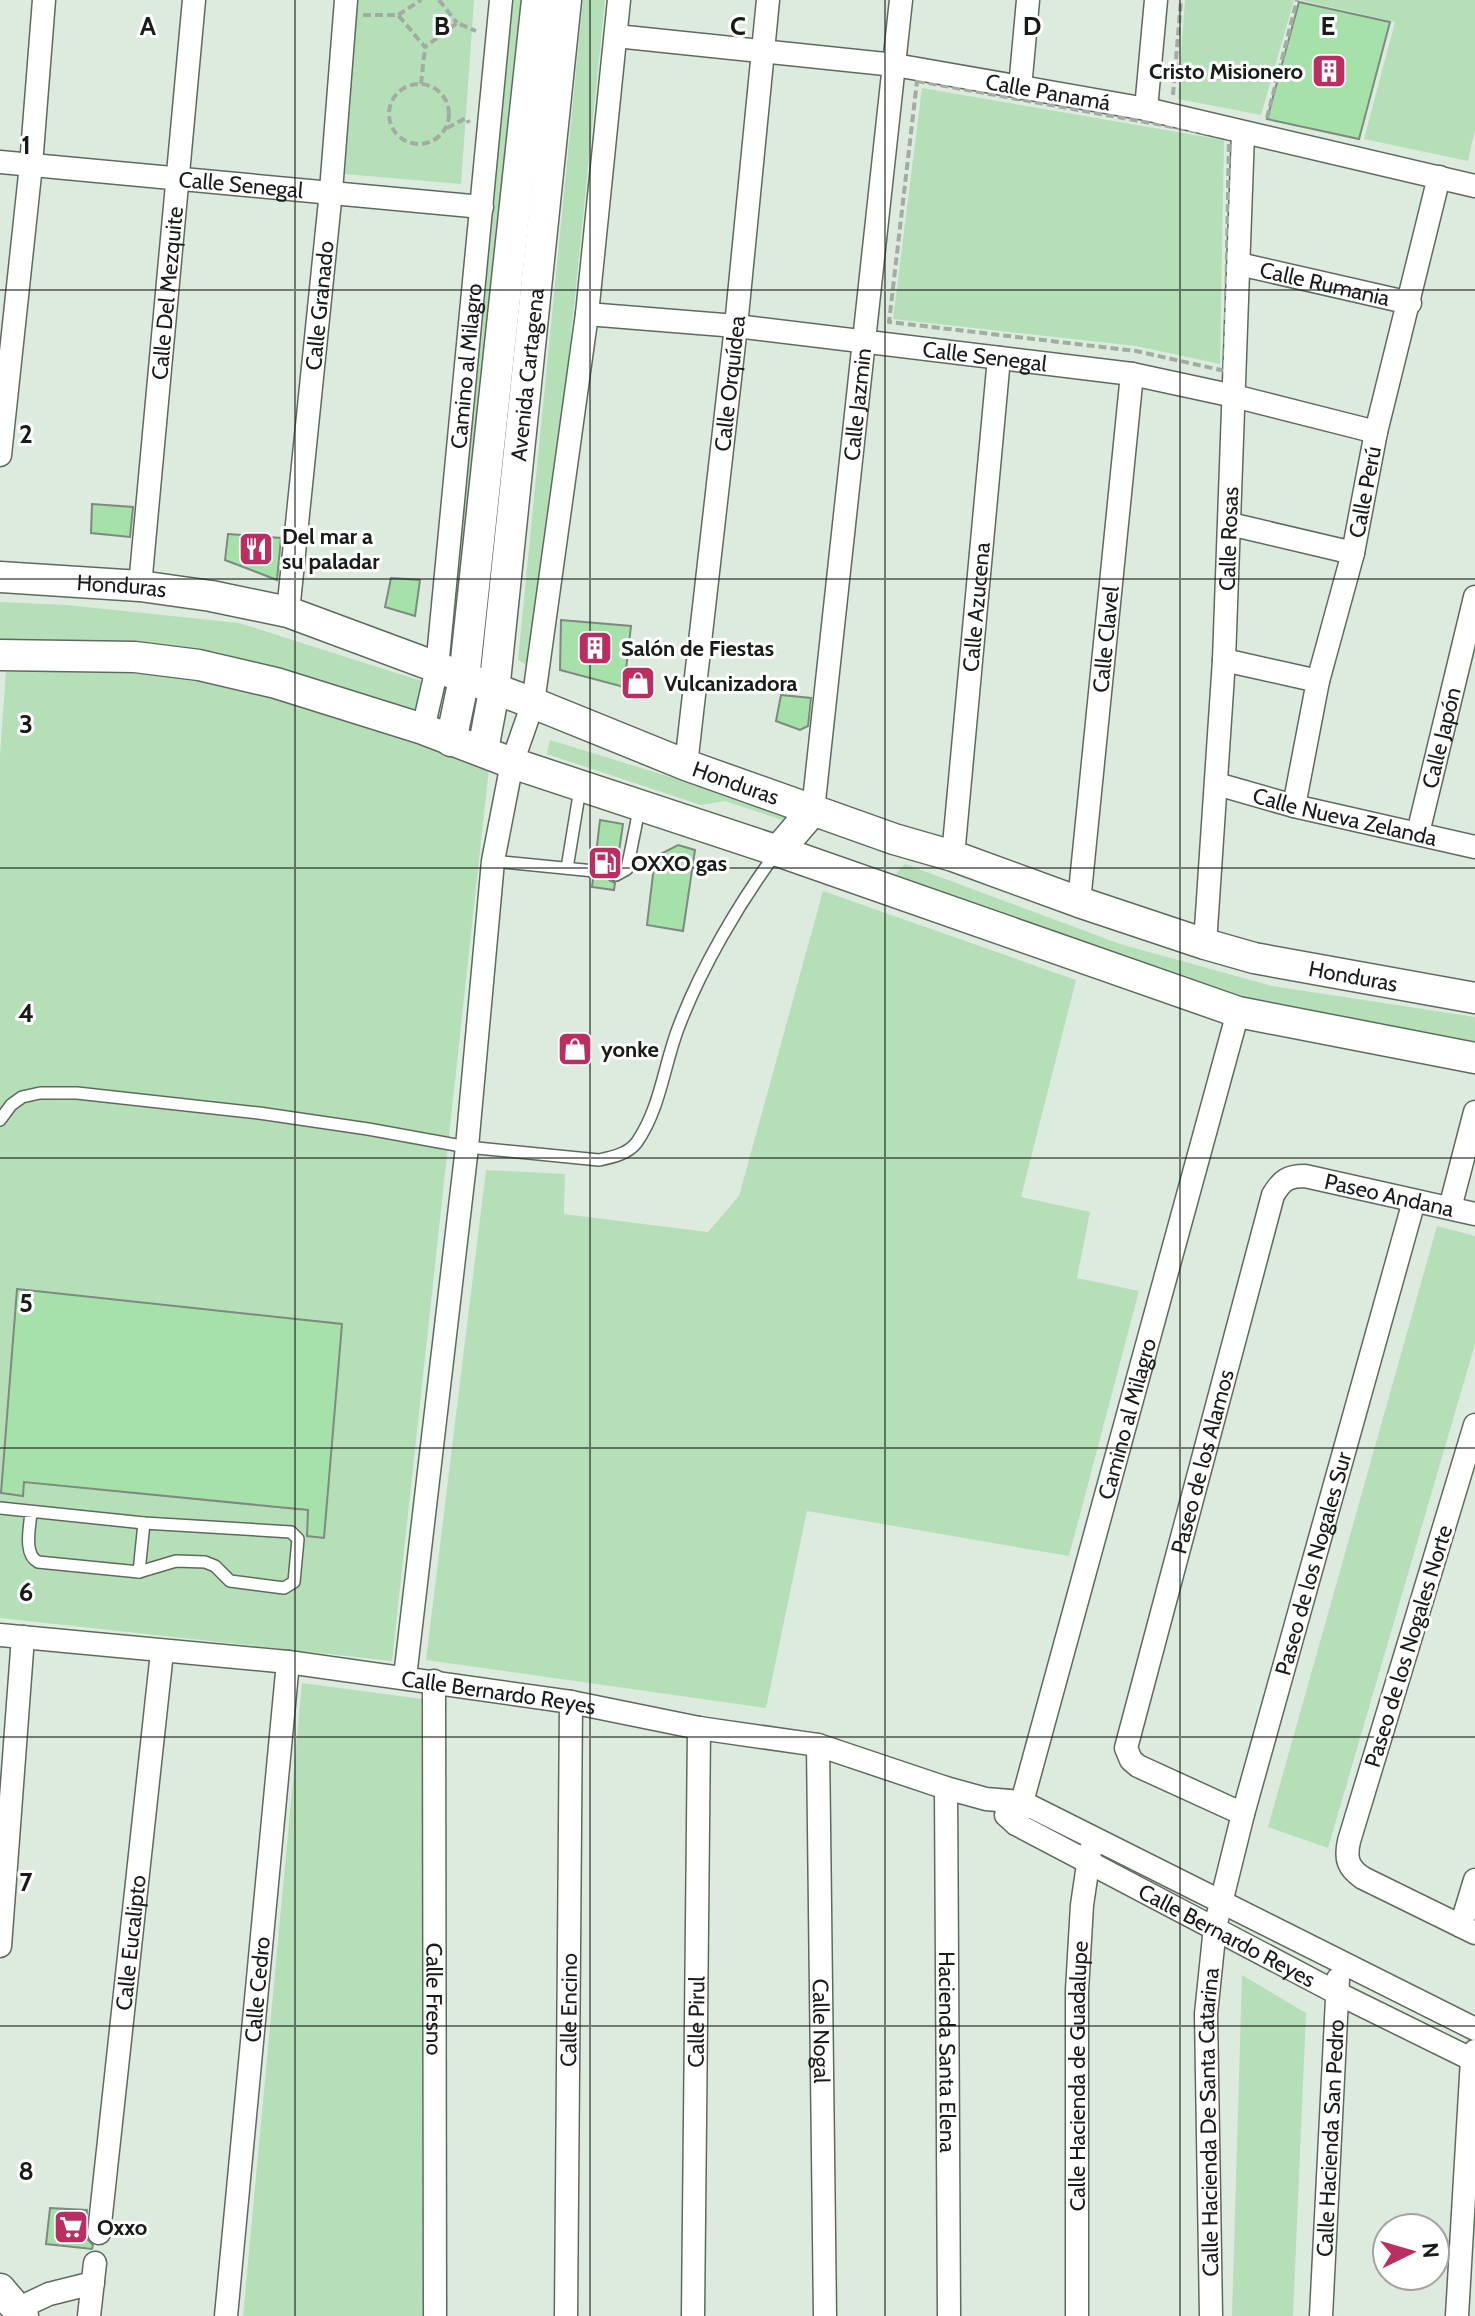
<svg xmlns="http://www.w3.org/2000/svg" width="1475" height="2316" font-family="Cabin,sans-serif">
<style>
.green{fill:#b5e0b7}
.building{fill:#a6e1aa;stroke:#7e8a7f;stroke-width:2}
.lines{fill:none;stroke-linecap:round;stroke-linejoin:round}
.lane-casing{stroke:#5f6a5f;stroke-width:14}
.street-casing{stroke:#5f6a5f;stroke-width:25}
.secondary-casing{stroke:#5f6a5f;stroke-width:33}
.path{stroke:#a2aca2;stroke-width:4;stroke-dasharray:8 4;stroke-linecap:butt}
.lane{stroke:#fff;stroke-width:11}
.street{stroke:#fff;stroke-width:22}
.secondary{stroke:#fff;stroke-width:30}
.grid{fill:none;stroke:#181c18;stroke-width:2;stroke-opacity:0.55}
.labels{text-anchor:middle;stroke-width:6;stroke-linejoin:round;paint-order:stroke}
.poi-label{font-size:22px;font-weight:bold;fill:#181c18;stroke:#fff;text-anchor:start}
.street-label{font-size:22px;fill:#181c18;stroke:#fff}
.grid-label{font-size:26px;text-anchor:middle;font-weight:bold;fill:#181c18;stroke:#fff;stroke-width:6;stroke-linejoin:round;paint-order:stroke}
</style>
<rect width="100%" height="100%" fill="#ddeade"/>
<!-- green -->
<g class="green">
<polygon points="357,0 474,0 461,184 344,174"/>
<polygon points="511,0 531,0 464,640 450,632"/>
<polygon points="583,0 605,0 537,671 518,660"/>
<polygon points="1185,0 1294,0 1261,115 1178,99"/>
<polygon points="1300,0 1475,0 1475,129 1468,161 1364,139 1395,22"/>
<polygon points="922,88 1224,140 1220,364 1136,346 893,319"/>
<polygon points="0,602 67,605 239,623 431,684 421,711 215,651 0,643"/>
<polygon points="6,671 201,675 489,768 392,1661 0,1618 0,756"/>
<polygon points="550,740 791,814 788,822 725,801 701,805 547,754"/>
<polygon points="905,864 1120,944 1272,986 1475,1017 1475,1043 1248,999 1141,969 893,877"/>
<polygon points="823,891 1076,980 1021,1197 1090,1212 1077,1278 1139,1291 1069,1556 807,1511 766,1708 426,1660 486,1170 565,1174 564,1214 708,1232 739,1196"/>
<polygon points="1437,1226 1475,1236 1475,1344 1328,1848 1268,1827"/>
<polygon points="302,1683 429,1700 433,2316 243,2316"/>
<polygon points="1242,1975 1306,2013 1293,2316 1232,2316"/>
</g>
<!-- building -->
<g class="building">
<polygon points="1299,2 1390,22 1359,139 1267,119"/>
<polygon points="92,504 133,507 130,537 91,533"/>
<polygon points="228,534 281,538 277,580 225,560"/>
<polygon points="391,578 420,580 415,616 385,607"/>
<polygon points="561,620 631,626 624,687 560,670"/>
<polygon points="781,695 811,698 808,726 800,730 776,721"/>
<polygon points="600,820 623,824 617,865 608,874 609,880 615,883 614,890 592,887 593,879 598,878 602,873 601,867 595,863"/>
<polygon points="678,845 695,850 683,931 647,925 655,857"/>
<polygon points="17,1289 342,1324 324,1538 307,1536 308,1510 24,1482 23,1496 1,1493"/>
<polygon points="50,2208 87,2210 85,2232 87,2239 93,2245 92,2249 46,2244"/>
</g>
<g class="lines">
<!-- lane casing -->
<g class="lane-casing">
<g id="lane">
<polyline points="493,861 594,871"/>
<polyline points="567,868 580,789"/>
<polyline points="616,875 627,869 640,805"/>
<path d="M0,1120l11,-15 11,-8 18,-4h37l182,20 109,16 99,18 132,13c14,-3 29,-6 38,-18 24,-35 27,-78 42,-116 22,-58 60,-123 97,-173"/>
<path d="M0,1508l144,15 147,9 7,7 -4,43 -10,6 -54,-7 -15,-15 -10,-4 -29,-1 -37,11 -101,-10c-15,-8 -8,-35 -7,-50"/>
<polyline points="139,1572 144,1523"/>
</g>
</g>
<!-- street casing -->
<g class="street-casing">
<g id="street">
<path id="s1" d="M616,36l279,29 251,44 329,77"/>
<polyline points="1020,88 1028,0"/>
<polyline points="1146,109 1156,0"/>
<path id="s2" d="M0,162l482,45"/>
<path id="s3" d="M1239,264l171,39"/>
<path id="s4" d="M587,314l149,12 396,48 102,22 142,36"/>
<polyline points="0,455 31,165 44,0"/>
<polyline points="1230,524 1353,553"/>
<path id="s5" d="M140,586l54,-586"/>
<path id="s6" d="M288,612l43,-421 15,-191"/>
<polyline points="1224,660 1318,681"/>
<path id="s7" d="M423,729l14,-61 64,-668"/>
<path id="s8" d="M686,765l50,-439 32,-326"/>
<path id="s9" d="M1217,784l77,22 181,41"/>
<path id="s10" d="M1294,806l24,-125 35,-128 23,-121 63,-255"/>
<path id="s11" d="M813,810l88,-810"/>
<path id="s12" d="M1418,833l57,-236"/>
<path id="s13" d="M953,856l46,-498"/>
<path id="s14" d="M1079,902l53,-528"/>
<path id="s15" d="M1205,944l19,-284 19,-527"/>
<polyline points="1450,1208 1475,1112"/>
<path d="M1475,1425l-126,416c-4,18 -1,27 14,37l112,55"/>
<path id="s16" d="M0,1635l288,27 283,40 128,26 119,17 128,43 40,11 36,3 453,227"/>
<polyline points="405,1677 467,1147 493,861 512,763 533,703 587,314 619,0"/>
<path id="s17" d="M434,1681l1,635"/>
<path id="s18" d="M818,1745l7,571"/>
<path id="s19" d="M946,1788l3,528"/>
<path id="s20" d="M1243,1814l-105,-48 -7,-6 -5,-12 147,-553c9,-15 15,-19 32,-19l170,38"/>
<path id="s21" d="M1006,1815l10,9 321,169 138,68"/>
<path id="s22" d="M1016,1824l222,-812"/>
<polyline points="1461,1926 1475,1880"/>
<polyline points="0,1946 23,1637"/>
<path id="s23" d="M99,2233l63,-581"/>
<polyline points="17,2309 49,2294 93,2283"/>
<polyline points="89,2316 95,2263"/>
<path id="s24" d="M226,2316l62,-654"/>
<path id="s25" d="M566,2316l5,-614"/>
<path id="s26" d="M693,2316l6,-588"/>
<path id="s27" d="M1077,2316v-326l5,-85 8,-54"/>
<path id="s28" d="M1211,2316l-5,-302 9,-87 28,-113 171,-613"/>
<path id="s29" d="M1321,2316l17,-337"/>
<polyline points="1457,2316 1472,2059 1475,2051"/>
</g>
</g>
<!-- secondary casing -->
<g class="secondary-casing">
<g id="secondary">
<path id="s30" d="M0,577l140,9 71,10 77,16 245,91 153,62 208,74 59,17 126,46 126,42 49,14 221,40"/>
<polyline points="0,655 135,657 199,665 276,683 423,729 512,763 778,851 1238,1012 1475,1058"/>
<polyline points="451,741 464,679 537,0"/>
<path id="s31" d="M483,750l11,-59 72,-691"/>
<polyline points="778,851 813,810"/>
<polyline points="0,2289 23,2316"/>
</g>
</g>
<!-- path -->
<g class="path">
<polyline points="439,0 457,23"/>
<polyline points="363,15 398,15 425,47 457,23 476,31"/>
<polyline points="398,15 421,0"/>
<polygon points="917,81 1229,137 1225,371 1136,351 889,322"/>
<circle cx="419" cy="114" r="30"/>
<polyline points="421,84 425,47"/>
<polyline points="1173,95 1181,0"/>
<polyline points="1267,118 1297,0"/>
<polyline points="447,128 466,118 469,123"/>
</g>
<!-- lane -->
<use href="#lane" class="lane"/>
<!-- street -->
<use href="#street" class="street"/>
<!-- secondary -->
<use href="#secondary" class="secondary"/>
</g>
<!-- grid -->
<path class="grid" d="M295,0v2316M590,0v2316M885,0v2316M1180,0v2316M0,290h1475M0,579h1475M0,868h1475M0,1158h1475M0,1448h1475M0,1737h1475M0,2026h1475"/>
<!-- icons -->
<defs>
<g id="building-square" transform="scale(1.8)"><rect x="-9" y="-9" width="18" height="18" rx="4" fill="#bb2e62" stroke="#fff"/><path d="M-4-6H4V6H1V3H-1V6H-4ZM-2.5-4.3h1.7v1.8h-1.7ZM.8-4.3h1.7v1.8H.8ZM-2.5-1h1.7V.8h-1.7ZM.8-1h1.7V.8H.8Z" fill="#fff"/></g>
<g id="restaurant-square" transform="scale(1.8)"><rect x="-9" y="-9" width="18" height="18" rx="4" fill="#bb2e62" stroke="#fff"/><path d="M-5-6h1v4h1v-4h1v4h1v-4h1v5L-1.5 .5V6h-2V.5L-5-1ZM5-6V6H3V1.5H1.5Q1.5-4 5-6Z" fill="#fff"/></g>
<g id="shop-square" transform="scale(1.8)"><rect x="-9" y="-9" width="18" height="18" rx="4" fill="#bb2e62" stroke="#fff"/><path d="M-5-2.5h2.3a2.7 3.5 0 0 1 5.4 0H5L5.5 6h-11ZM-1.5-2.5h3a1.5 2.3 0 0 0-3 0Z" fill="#fff"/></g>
<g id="fuel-square" transform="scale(1.8)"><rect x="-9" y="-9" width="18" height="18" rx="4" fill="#bb2e62" stroke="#fff"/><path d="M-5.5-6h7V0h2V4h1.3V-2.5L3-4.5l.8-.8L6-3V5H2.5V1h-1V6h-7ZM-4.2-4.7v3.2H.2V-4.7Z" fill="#fff"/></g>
<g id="supermarket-square" transform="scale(1.8)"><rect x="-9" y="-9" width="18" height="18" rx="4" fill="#bb2e62" stroke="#fff"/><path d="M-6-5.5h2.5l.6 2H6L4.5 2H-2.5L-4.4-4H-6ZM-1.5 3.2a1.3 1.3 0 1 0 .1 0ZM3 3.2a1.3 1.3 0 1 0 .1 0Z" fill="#fff"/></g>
</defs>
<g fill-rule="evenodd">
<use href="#building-square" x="1329" y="71"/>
<use href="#restaurant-square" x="256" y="549"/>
<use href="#building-square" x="595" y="648"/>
<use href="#shop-square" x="638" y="683"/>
<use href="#fuel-square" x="605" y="863"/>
<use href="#shop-square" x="575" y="1049"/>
<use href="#supermarket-square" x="71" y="2227"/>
</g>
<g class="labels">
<!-- poi labels -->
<g class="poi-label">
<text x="1303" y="79" text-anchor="end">Cristo Misionero</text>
<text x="282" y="544">Del mar a<tspan x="282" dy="25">su paladar</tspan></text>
<text x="621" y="656">Salón de Fiestas</text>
<text x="664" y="691">Vulcanizadora</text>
<text x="631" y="871">OXXO gas</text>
<text x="601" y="1057">yonke</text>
<text x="97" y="2235">Oxxo</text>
</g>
<!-- street labels -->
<g class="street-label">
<text dy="8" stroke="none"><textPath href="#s1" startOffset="436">Calle Panamá</textPath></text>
<text dy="8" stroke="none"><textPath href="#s2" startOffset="242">Calle Senegal</textPath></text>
<text dy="8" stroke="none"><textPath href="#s3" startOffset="88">Calle Rumania</textPath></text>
<text dy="8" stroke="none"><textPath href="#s5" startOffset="294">Calle Del Mezquite</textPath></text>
<text dy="8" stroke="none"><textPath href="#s6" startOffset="308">Calle Granado</textPath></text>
<text dy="8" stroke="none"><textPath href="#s4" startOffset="400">Calle Senegal</textPath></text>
<text dy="8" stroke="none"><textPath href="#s7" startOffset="366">Camino al Milagro</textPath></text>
<text dy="8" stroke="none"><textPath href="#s31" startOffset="378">Avenida Cartagena</textPath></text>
<text dy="8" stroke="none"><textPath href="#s8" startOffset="384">Calle Orquídea</textPath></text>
<text dy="8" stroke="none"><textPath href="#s11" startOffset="408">Calle Jazmin</textPath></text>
<text dy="8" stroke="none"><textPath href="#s10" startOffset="322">Calle Perú</textPath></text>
<text dy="8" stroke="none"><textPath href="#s15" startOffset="406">Calle Rosas</textPath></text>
<text dy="8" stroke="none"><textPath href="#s30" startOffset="122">Honduras</textPath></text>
<text dy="8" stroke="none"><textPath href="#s13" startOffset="250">Calle Azucena</textPath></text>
<text dy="8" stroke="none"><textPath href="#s14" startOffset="264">Calle Clavel</textPath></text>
<text dy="8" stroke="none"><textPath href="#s12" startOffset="98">Calle Japón</textPath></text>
<text dy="8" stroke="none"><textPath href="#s30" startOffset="770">Honduras</textPath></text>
<text dy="8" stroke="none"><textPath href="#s9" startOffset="132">Calle Nueva Zelanda</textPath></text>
<text dy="8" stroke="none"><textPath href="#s30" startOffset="1418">Honduras</textPath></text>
<text dy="8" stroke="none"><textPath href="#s20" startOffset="836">Paseo Andana</textPath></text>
<text dy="8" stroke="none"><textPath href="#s22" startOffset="420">Camino al Milagro</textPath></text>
<text dy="8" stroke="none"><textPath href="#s20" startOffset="434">Paseo de los Alamos</textPath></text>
<text dy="8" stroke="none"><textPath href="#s28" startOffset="766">Paseo de los Nogales Sur</textPath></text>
<text transform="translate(1408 1646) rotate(-73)" y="8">Paseo de los Nogales Norte</text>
<text dy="8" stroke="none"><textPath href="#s16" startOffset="502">Calle Bernardo Reyes</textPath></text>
<text dy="8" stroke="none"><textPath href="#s21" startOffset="252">Calle Bernardo Reyes</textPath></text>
<text dy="8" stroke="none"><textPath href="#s23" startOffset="292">Calle Eucalipto</textPath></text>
<text dy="8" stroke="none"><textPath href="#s24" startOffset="328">Calle Cedro</textPath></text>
<text dy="8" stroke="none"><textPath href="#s17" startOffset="318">Calle Fresno</textPath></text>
<text dy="8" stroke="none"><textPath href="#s25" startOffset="306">Calle Encino</textPath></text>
<text dy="8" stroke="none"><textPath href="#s26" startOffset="294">Calle Pirul</textPath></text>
<text dy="8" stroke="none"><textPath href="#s18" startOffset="286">Calle Nogal</textPath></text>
<text dy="8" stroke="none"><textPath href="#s19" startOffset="264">Hacienda Santa Elena</textPath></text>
<text dy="8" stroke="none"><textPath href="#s27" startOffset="240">Calle Hacienda de Guadalupe</textPath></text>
<text dy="8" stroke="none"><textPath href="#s28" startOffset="194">Calle Hacienda De Santa Catarina</textPath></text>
<text dy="8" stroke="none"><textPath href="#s29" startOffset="178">Calle Hacienda San Pedro</textPath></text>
</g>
</g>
<g class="grid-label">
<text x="148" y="35">A</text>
<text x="442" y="35">B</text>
<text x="738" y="35">C</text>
<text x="1032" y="35">D</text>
<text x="1328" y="35">E</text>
<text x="26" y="154">1</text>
<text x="26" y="443">2</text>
<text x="26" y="733">3</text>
<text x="26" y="1022">4</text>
<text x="26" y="1312">5</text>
<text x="26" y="1601">6</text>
<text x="26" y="1891">7</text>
<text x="26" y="2180">8</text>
</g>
<!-- north arrow -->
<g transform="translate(1411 2252) rotate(85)"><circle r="38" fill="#ffffff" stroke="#a3a4a3" stroke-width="2"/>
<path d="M0-6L14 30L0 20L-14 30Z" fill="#bb2e62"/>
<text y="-12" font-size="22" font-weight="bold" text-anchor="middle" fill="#181c18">N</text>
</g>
</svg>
